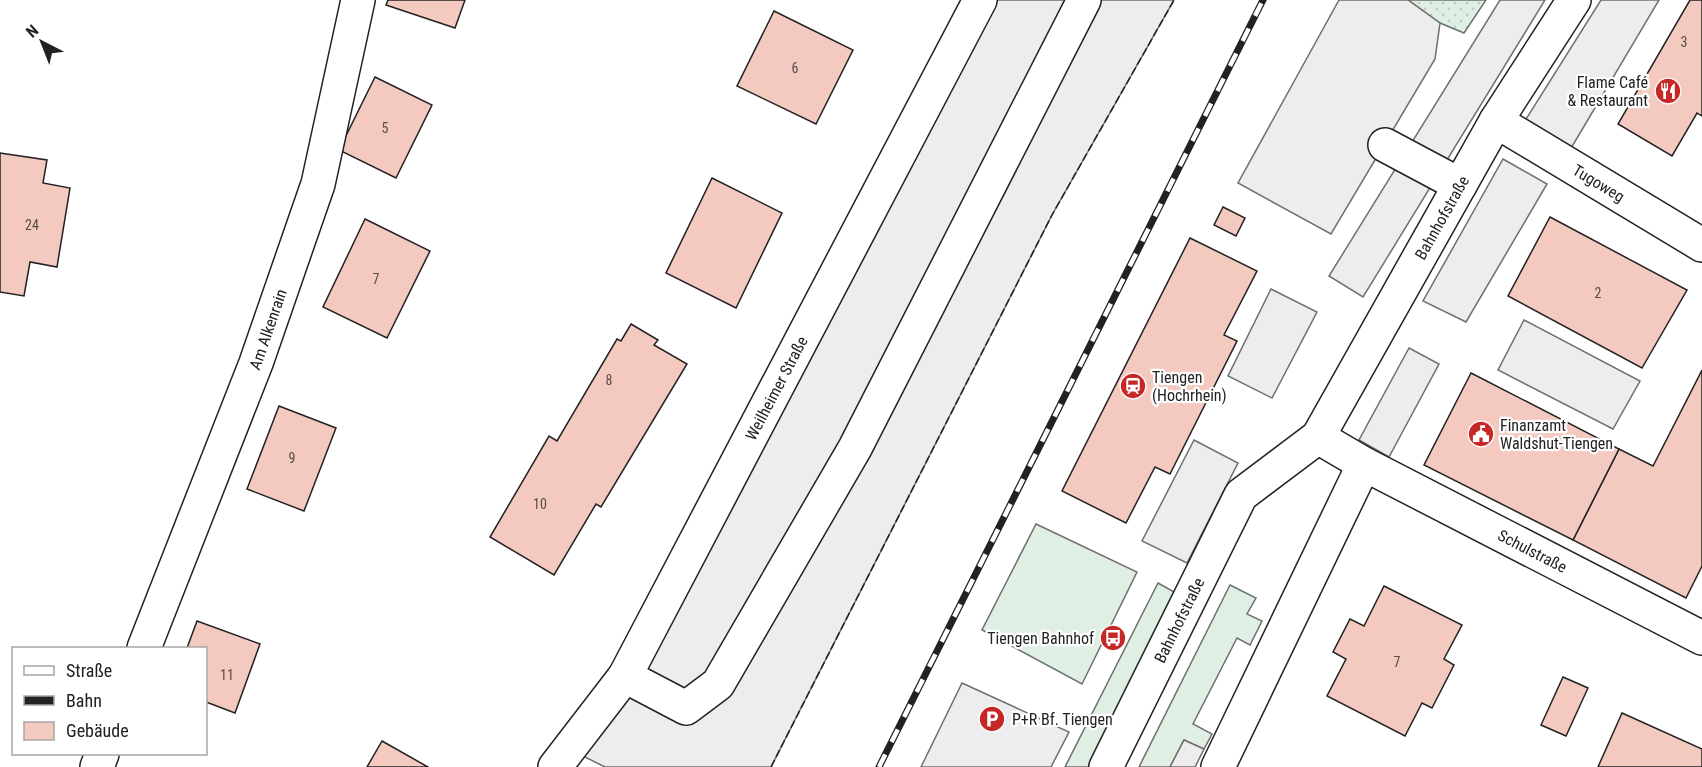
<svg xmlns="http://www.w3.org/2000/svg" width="1702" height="767" font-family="'Roboto Condensed',sans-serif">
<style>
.grass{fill:#e0efe3;stroke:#6f6f6f;stroke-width:1.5}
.park{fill:url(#park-dots);stroke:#6f6f6f;stroke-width:1.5}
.parking{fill:#ededed;stroke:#6f6f6f;stroke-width:1.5}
.building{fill:#f3c9c0;stroke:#222;stroke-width:1.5}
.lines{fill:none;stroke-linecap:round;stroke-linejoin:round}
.minor-casing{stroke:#222;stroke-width:36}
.minor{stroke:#fff;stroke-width:33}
.rail-casing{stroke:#222;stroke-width:7}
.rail{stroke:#fff;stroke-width:4.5;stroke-dasharray:14;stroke-linecap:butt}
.fence{stroke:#222;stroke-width:1.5;stroke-dasharray:8 3;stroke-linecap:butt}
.labels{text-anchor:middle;stroke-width:4.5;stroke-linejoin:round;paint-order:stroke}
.number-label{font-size:14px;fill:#564c4a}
.poi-label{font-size:16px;fill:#222;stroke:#fff;text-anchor:start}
.street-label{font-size:16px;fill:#222;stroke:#fff}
</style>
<defs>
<pattern id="park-dots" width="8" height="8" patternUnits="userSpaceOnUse" patternTransform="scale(1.5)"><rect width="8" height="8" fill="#e0efe3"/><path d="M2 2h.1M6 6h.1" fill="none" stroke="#c0cdc2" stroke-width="1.8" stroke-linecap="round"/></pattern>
</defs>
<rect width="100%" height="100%" fill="#fff"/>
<!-- grass -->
<g class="grass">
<polygon points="1036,524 1137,572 1082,684 982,630"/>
<polygon points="1158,583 1176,593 1088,767 1065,767"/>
<polygon points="1230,585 1256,598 1247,614 1262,621 1250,645 1237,638 1193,724 1212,734 1204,749 1184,740 1170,767 1139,767"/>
</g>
<!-- park -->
<polygon class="park" points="1408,0 1486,0 1464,33 1440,23"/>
<!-- parking -->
<g class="parking">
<polygon points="980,0 1174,0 1052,215 771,767 605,767 569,749"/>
<polygon points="1339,0 1408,0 1440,23 1435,59 1331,234 1238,183"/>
<polygon points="1500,0 1545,0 1363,297 1329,276"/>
<polygon points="1601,0 1659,0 1570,150 1523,124"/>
<polygon points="1503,159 1547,184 1466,322 1423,301"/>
<polygon points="1271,289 1317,312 1272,398 1228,376"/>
<polygon points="1524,320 1640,381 1613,429 1498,370"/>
<polygon points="1409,348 1439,364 1389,457 1359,440"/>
<polygon points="1194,440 1238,463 1187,563 1142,541"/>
<polygon points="962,683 1069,732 1051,767 921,767"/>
<polygon points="1184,740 1204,749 1195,767 1170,767"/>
</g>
<!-- building -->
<g class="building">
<polygon points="388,0 465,0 455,28 386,5"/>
<polygon points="1690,0 1702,0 1702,116 1697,113 1672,156 1618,124"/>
<polygon points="774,11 853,50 816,124 737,86"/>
<polygon points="375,77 432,105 396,178 339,150"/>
<polygon points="0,153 47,160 43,183 70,188 57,267 30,262 24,296 0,292"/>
<polygon points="712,178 782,213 736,308 666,273"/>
<polygon points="1223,207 1245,218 1236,236 1214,225"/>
<polygon points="1550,217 1687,290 1642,368 1508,296"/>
<polygon points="365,219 430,251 387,338 323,307"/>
<polygon points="1190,238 1257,271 1224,335 1237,341 1170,474 1155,467 1126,523 1062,491"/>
<polygon points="631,324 658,340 654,345 687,364 601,507 596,504 554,575 490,537 549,436 557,441 617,339 621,341"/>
<polygon points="1702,370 1702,566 1686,598 1573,540 1619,449 1653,466"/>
<polygon points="1471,373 1619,449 1573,540 1424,465"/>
<polygon points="279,406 336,428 304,511 247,489"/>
<polygon points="1384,586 1462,625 1444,659 1454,665 1432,708 1422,703 1405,736 1327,696 1346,659 1333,652 1350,619 1364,626"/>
<polygon points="197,621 260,644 235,713 206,702 206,648 187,648"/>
<polygon points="1563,677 1588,688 1566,736 1541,725"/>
<polygon points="1622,713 1702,749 1702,767 1598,767"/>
<polygon points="382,741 428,767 367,767"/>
</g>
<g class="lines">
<!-- minor casing -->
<g class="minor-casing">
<g id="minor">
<path id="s1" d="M1496,121l206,124"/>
<polyline points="1385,145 1460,185"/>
<path id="s2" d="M1318,437l46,27 338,174"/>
<path id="s3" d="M144,648l112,-285 62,-179 40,-184"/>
<polyline points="625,676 686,708 718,684 855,448 1084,0"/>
<polyline points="97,767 102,754"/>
<path id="s4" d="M555,767l70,-91 355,-676"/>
<path id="s5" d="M1106,767l135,-272 77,-58 178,-316 78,-121"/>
<polyline points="1218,767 1364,464"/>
</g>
</g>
<!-- minor -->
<use href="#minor" class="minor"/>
<!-- rail casing -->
<g class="rail-casing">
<polyline id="rail" points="879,767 1263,0"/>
</g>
<!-- rail -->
<use href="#rail" class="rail"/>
<!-- fence -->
<polyline class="fence" points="771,767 1052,215 1174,0"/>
</g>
<!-- icons -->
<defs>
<g id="restaurant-disc" transform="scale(1.35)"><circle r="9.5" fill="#c62828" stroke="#fff"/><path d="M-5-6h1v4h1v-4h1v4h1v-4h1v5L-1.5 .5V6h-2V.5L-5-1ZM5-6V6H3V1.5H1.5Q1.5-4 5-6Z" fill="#fff"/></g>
<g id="station-disc" transform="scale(1.35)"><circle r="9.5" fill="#c62828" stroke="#fff"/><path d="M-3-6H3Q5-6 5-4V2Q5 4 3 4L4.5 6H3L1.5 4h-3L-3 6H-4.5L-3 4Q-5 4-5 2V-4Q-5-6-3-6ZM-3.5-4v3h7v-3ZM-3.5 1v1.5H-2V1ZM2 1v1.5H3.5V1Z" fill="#fff"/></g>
<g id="civic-disc" transform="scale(1.35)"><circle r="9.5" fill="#c62828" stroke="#fff"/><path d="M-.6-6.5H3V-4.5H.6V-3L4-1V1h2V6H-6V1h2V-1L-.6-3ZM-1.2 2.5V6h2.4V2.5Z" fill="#fff"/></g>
<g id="bus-disc" transform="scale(1.35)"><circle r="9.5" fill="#c62828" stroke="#fff"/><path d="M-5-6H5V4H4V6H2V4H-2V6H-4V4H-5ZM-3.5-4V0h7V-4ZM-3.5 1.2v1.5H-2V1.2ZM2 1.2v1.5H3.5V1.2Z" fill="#fff"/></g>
<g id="parking-disc" transform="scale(1.35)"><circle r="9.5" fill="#c62828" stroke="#fff"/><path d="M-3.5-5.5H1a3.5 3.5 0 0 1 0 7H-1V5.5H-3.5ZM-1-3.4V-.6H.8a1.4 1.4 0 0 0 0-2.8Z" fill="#fff"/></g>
</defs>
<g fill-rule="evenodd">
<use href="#restaurant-disc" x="1668" y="91"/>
<use href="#station-disc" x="1133" y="386"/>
<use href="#civic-disc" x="1481" y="434"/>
<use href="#bus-disc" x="1113" y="638"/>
<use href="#parking-disc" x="992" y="719"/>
</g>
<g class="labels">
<!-- number labels -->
<g class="number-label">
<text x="1684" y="47">3</text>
<text x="795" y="73">6</text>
<text x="385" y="133">5</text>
<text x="32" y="230">24</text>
<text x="376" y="284">7</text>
<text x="1598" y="298">2</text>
<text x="609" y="385">8</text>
<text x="292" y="463">9</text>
<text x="540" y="509">10</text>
<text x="1397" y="667">7</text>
<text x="227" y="680">11</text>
</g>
<!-- poi labels -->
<g class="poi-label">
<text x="1648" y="88" text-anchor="end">Flame Café<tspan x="1648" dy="18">&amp; Restaurant</tspan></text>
<text x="1152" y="383">Tiengen<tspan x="1152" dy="18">(Hochrhein)</tspan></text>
<text x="1500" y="431">Finanzamt<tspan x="1500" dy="18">Waldshut-Tiengen</tspan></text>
<text x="1094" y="644" text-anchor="end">Tiengen Bahnhof</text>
<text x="1012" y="725">P+R Bf. Tiengen</text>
</g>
<!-- street labels -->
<g class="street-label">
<text dy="6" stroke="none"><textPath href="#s1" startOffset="120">Tugoweg</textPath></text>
<text dy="6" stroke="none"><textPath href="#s5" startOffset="652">Bahnhofstraße</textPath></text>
<text dy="6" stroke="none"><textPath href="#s3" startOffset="342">Am Alkenrain</textPath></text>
<text dy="6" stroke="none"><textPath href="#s4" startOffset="440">Weilheimer Straße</textPath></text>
<text dy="6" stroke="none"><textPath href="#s2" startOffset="243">Schulstraße</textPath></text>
<text dy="6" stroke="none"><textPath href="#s5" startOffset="164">Bahnhofstraße</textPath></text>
</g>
</g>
<!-- legend -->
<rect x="12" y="647" width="195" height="108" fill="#ffffff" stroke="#a7a7a7" stroke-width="1.5"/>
<rect x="24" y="666" width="30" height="9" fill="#ffffff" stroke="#a7a7a7" stroke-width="1.5"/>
<text x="66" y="677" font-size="18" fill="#222222">Straße</text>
<rect x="24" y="696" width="30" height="9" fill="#222222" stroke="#a7a7a7" stroke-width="1.5"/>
<text x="66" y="707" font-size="18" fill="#222222">Bahn</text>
<rect x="24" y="722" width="30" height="18" fill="#f3c9c0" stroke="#a7a7a7" stroke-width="1.5"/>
<text x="66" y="737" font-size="18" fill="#222222">Gebäude</text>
<!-- north arrow -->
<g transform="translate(42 42) rotate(318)" stroke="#ffffff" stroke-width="4.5" paint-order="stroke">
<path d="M0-4.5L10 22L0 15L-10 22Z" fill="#222222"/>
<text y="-9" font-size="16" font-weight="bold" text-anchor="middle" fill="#222222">N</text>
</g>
</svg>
